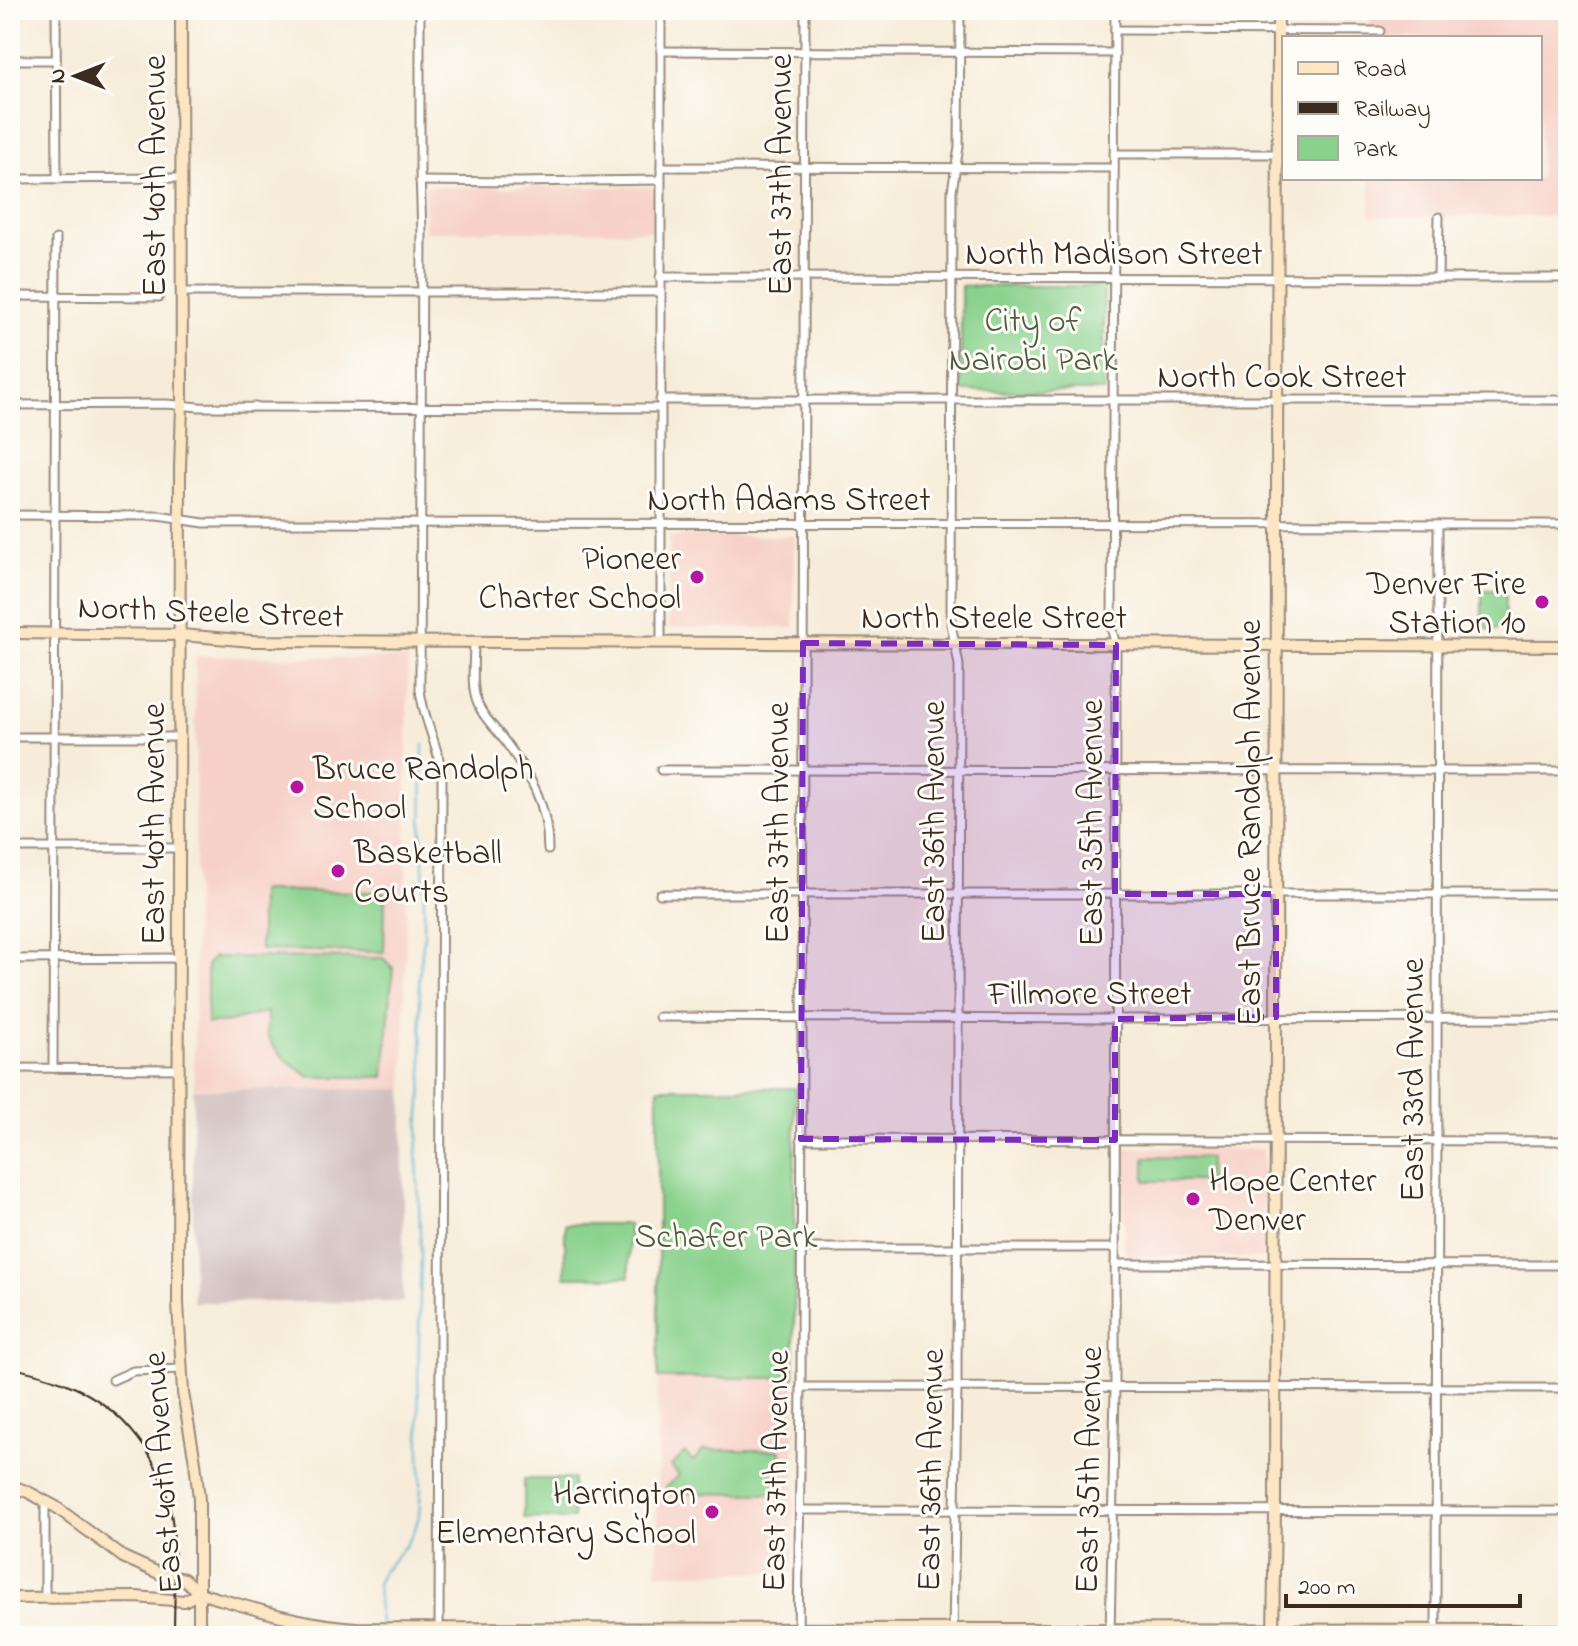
<svg xmlns="http://www.w3.org/2000/svg" width="1578" height="1646" font-family="'Indie Flower',sans-serif">
<style>
.built{fill:#f7d1c7}
.industrial{fill:#d2bfc0}
.green{fill:#89d18c;stroke:#627e55;stroke-width:2}
.lines{fill:none;stroke-linecap:round;stroke-linejoin:round}
.stream{stroke:#54b0d2;stroke-width:2}
.street-casing{stroke:#998b7c;stroke-width:11}
.secondary-casing{stroke:#998b7c;stroke-width:14}
.street{stroke:#fff;stroke-width:7}
.secondary{stroke:#fce6c4;stroke-width:10}
.rail{stroke:#3b2a1e;stroke-width:2}
.marked{fill:#7b2cbf;fill-opacity:0.2;stroke:#7b2cbf;stroke-width:6;stroke-dasharray:16 10;stroke-linejoin:round}
.poi-dot{fill:#b5179e;stroke:#fdfcf7;stroke-width:3}
.labels{text-anchor:middle;stroke-width:6;stroke-linejoin:round;paint-order:stroke}
.street-label{font-size:34px;fill:#3b2a1e;stroke:#fdfcf7}
.park-label{font-size:34px;fill:#525c3f;stroke:#fdfcf7}
.poi-label{font-size:34px;fill:#3b2a1e;stroke:#fdfcf7;text-anchor:end}
</style>
<rect width="100%" height="100%" fill="#fdfcf7"/>
<filter id="ink" filterUnits="userSpaceOnUse"><feTurbulence type="fractalNoise" baseFrequency=".0125" numOctaves="2"/><feDisplacementMap in="SourceGraphic" scale="16" xChannelSelector="R" yChannelSelector="G"/><feConvolveMatrix kernelMatrix="1 2 1 2 8 2 1 2 1" color-interpolation-filters="sRGB"/></filter>
<filter id="wash" filterUnits="userSpaceOnUse"><feTurbulence type="fractalNoise" baseFrequency=".006" numOctaves="4" result="noise"/><feDisplacementMap in="SourceGraphic" scale="32" xChannelSelector="R" yChannelSelector="G"/><feGaussianBlur stdDeviation="1.8" result="paint"/><feColorMatrix in="noise" values="0 0 0 0 0 0 0 0 0 0 0 0 0 0 0 0 0 1.4 0 .05"/><feComposite in="paint" operator="in"/></filter>
<g filter="url(#wash)">
<rect width="100%" height="100%" fill="#f7ecd9"/>
<!-- built -->
<g class="built">
<polygon points="1369,10 1568,10 1568,216 1370,217 1370,178 1540,178 1540,38 1370,38"/>
<polygon points="425,187 653,187 654,231 425,231"/>
<rect x="669" y="536" width="125" height="92"/>
<polygon points="196,656 408,659 404,1089 194,1088"/>
<polygon points="1124,1148 1263,1149 1263,1258 1128,1256 1124,1250"/>
<polygon points="658,1378 794,1378 794,1572 657,1573"/>
</g>
<!-- industrial -->
<rect class="industrial" x="193" y="1089" width="210" height="213"/>
<!-- green -->
<g class="green">
<rect x="961" y="286" width="143" height="105"/>
<rect x="1482" y="590" width="23" height="39"/>
<polygon points="260,891 385,892 384,952 260,950"/>
<polygon points="214,957 383,958 393,968 384,1077 310,1077 287,1061 272,1045 267,1034 267,1012 225,1023 207,1023 207,964"/>
<polygon points="658,1088 795,1088 794,1378 658,1378"/>
<polygon points="1145,1157 1209,1158 1208,1181 1145,1181"/>
<rect x="565" y="1224" width="64" height="53"/>
<polygon points="704,1450 781,1450 781,1494 666,1493 666,1487 679,1475 671,1466 685,1453 693,1461"/>
<polygon points="524,1479 573,1479 573,1519 524,1518"/>
</g>
<g class="lines">
<!-- stream -->
<polyline class="stream" points="380,1626 377,1584 382,1573 406,1545 414,1532 419,1516 421,1486 418,1378 421,1256 417,1155 423,1076 419,980 424,936 424,895 422,834 423,745"/>
</g>
</g>
<g filter="url(#ink)">
<g class="lines">
<!-- street casing -->
<g class="street-casing">
<g id="street">
<polyline points="56,10 57,179"/>
<path d="M420,10v162l2,62 -2,455c3,32 20,58 22,90l-3,850"/>
<polyline points="1115,30 1380,31"/>
<polyline points="661,51 1115,53"/>
<polyline points="10,60 56,60"/>
<polyline points="1114,154 1284,154"/>
<polyline points="661,167 1114,168"/>
<polyline points="10,179 181,178"/>
<polyline points="420,181 518,182 660,180"/>
<polyline points="660,277 1568,278"/>
<polyline points="1438,278 1439,217"/>
<polyline points="182,292 660,292"/>
<polyline points="10,296 159,297"/>
<polyline points="660,400 1568,400"/>
<polyline points="10,405 166,404 200,407 660,408"/>
<polyline points="10,515 158,516 204,523 1568,524"/>
<path d="M474,643c0,18 -3,39 2,56 4,14 16,26 25,37 28,37 47,66 47,114"/>
<polyline points="661,643 661,10"/>
<polyline points="10,737 181,737"/>
<polyline points="661,770 1568,771"/>
<polyline points="10,848 180,848"/>
<polyline points="660,894 1568,894"/>
<polyline points="10,959 180,958"/>
<polyline points="659,1017 1104,1019 1568,1018"/>
<polyline points="10,1068 180,1069"/>
<polyline points="53,1068 56,239"/>
<polyline points="801,1139 1568,1141"/>
<polyline points="801,1248 1115,1248"/>
<polyline points="1115,1264 1568,1265"/>
<polyline points="113,1380 133,1371 181,1369"/>
<polyline points="801,1387 1568,1388"/>
<polyline points="45,1500 45,1598"/>
<polyline points="800,1510 1568,1511"/>
<polyline points="798,1636 801,1387 805,10"/>
<polyline points="953,1636 957,1388 959,665 951,624 952,191 959,147 960,10"/>
<polyline points="1110,1636 1115,1388 1116,645 1112,631 1115,10"/>
<polyline points="1436,1636 1438,524"/>
</g>
</g>
<!-- secondary casing -->
<g class="secondary-casing">
<g id="secondary">
<polyline points="181,10 182,406 180,468 178,1303 183,1393 195,1462 199,1499 199,1636"/>
<polyline points="10,633 181,635 252,641 1568,646"/>
<polyline points="10,1485 28,1492 56,1507 123,1557 163,1575 184,1579 199,1593"/>
<path d="M10,1598l126,-1 48,4 15,-8c53,15 103,32 158,35l1211,2"/>
<polyline points="1273,1636 1275,1511 1278,10"/>
</g>
</g>
<!-- street -->
<use href="#street" class="street"/>
<!-- secondary -->
<use href="#secondary" class="secondary"/>
<!-- rail -->
<path class="rail" d="M10,1367c19,5 40,9 59,18 55,23 95,75 103,135 5,38 2,78 2,116"/>
</g>
</g>
<!-- marked area -->
<path class="marked" d="M803,643l313,2 -1,249h161v123l-161,2v121l-314,-1z"/>
<!-- markers -->
<g class="poi-dot">
<circle cx="697" cy="577" r="8"/>
<circle cx="1542" cy="602" r="8"/>
<circle cx="297" cy="787" r="8"/>
<circle cx="338" cy="871" r="8"/>
<circle cx="1193" cy="1199" r="8"/>
<circle cx="712" cy="1512" r="8"/>
</g>
<g class="labels">
<!-- street labels -->
<g class="street-label">
<text transform="translate(779 175) rotate(-90)" y="12">East 37th Avenue</text>
<text transform="translate(153 176) rotate(-90)" y="12">East 40th Avenue</text>
<text x="1114" y="264">North Madison Street</text>
<text x="1282" y="387">North Cook Street</text>
<text x="789" y="510">North Adams Street</text>
<text transform="translate(211 610) rotate(2)" y="12">North Steele Street</text>
<text x="994" y="628">North Steele Street</text>
<text transform="translate(932 822) rotate(-90)" y="12">East 36th Avenue</text>
<text transform="translate(776 823) rotate(-90)" y="12">East 37th Avenue</text>
<text transform="translate(1090 823) rotate(-90)" y="12">East 35th Avenue</text>
<text transform="translate(1248 823) rotate(-90)" y="12">East Bruce Randolph Avenue</text>
<text transform="translate(152 824) rotate(-90)" y="12">East 40th Avenue</text>
<text x="1090" y="1004">Fillmore Street</text>
<text transform="translate(1411 1080) rotate(-90)" y="12">East 33rd Avenue</text>
<text transform="translate(929 1470) rotate(-89)" y="12">East 36th Avenue</text>
<text transform="translate(1087 1470) rotate(-89)" y="12">East 35th Avenue</text>
<text transform="translate(774 1471) rotate(-89)" y="12">East 37th Avenue</text>
<text transform="translate(161 1473) rotate(-94)" y="12">East 40th Avenue</text>
</g>
<!-- park labels -->
<g class="park-label">
<text x="1033" y="331">City of<tspan x="1033" dy="39">Nairobi Park</tspan></text>
<text x="726" y="1247">Schafer Park</text>
</g>
<!-- poi labels -->
<g class="poi-label">
<text x="681" y="569">Pioneer<tspan x="681" dy="39">Charter School</tspan></text>
<text x="1526" y="594">Denver Fire<tspan x="1526" dy="39">Station 10</tspan></text>
<text x="313" y="779" text-anchor="start">Bruce Randolph<tspan x="313" dy="39">School</tspan></text>
<text x="354" y="863" text-anchor="start">Basketball<tspan x="354" dy="39">Courts</tspan></text>
<text x="1209" y="1191" text-anchor="start">Hope Center<tspan x="1209" dy="39">Denver</tspan></text>
<text x="696" y="1504">Harrington<tspan x="696" dy="39">Elementary School</tspan></text>
</g>
</g>
<!-- margin -->
<rect width="1578" height="1646" fill="none" stroke="#fdfcf7" stroke-width="40"/>
<!-- legend -->
<rect x="1282" y="36" width="260" height="144" fill="#fdfcf7" stroke="#afa8a0" stroke-width="2"/>
<rect x="1298" y="62" width="40" height="12" fill="#fce6c4" stroke="#afa8a0" stroke-width="2"/>
<text x="1354" y="76" font-size="24" fill="#3b2a1e">Road</text>
<rect x="1298" y="102" width="40" height="12" fill="#3b2a1e" stroke="#afa8a0" stroke-width="2"/>
<text x="1354" y="116" font-size="24" fill="#3b2a1e">Railway</text>
<rect x="1298" y="136" width="40" height="24" fill="#89d18c" stroke="#afa8a0" stroke-width="2"/>
<text x="1354" y="156" font-size="24" fill="#3b2a1e">Park</text>
<!-- north arrow -->
<g transform="translate(76 76) rotate(270)" stroke="#fdfcf7" stroke-width="6" paint-order="stroke">
<path d="M0-6L14 30L0 20L-14 30Z" fill="#3b2a1e"/>
<text y="-12" font-size="22" font-weight="bold" text-anchor="middle" fill="#3b2a1e">N</text>
</g>
<!-- scale -->
<path d="M1286 1594v12h234v-12" fill="none" stroke="#3b2a1e" stroke-width="4"/>
<text x="1298" y="1594" font-size="24" fill="#3b2a1e" stroke="#fdfcf7" stroke-width="6" paint-order="stroke">200 m</text>
</svg>
